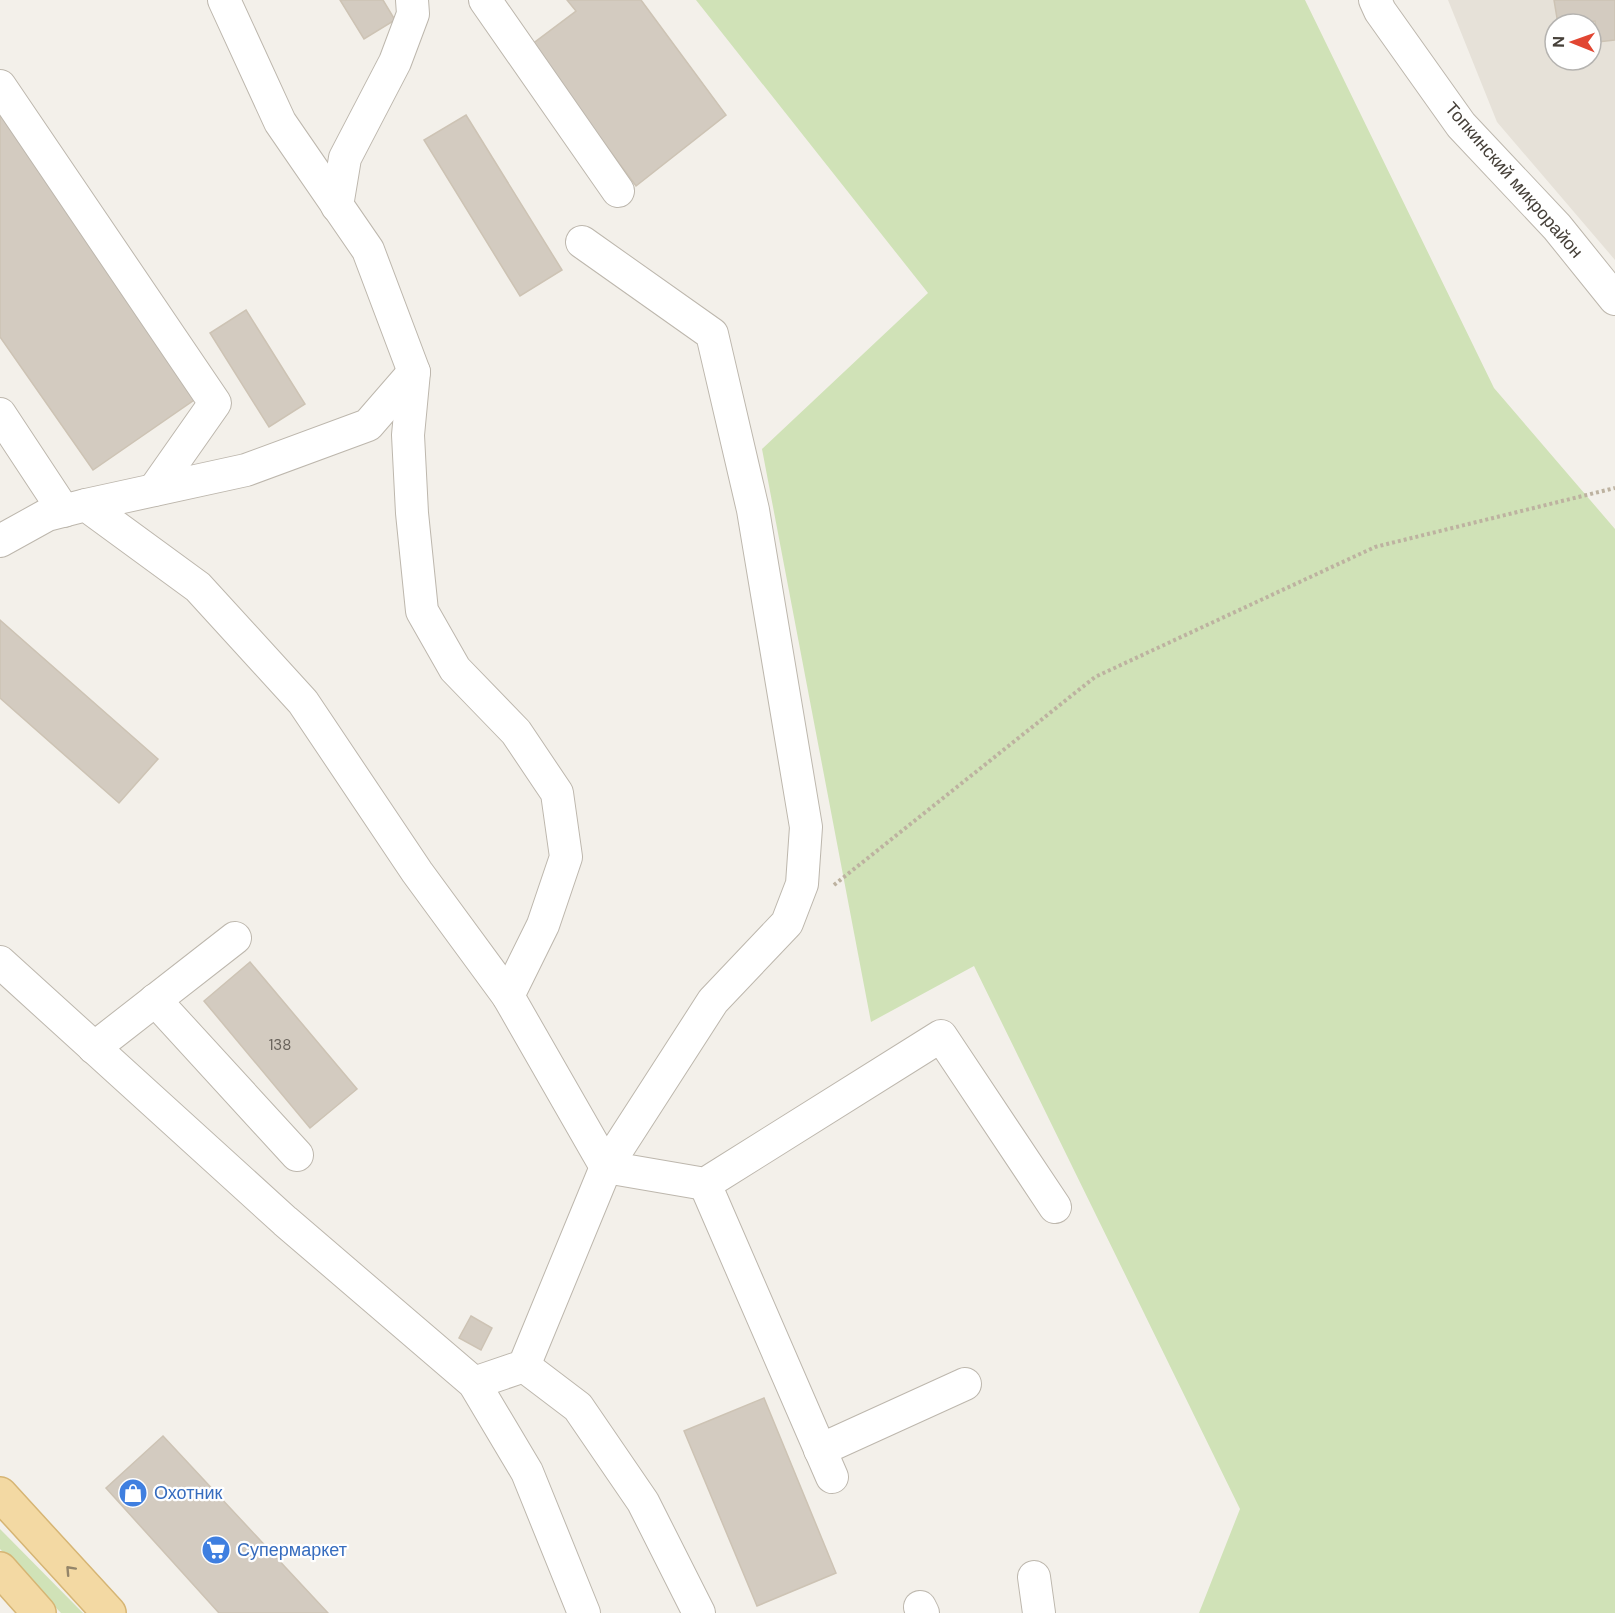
<svg xmlns="http://www.w3.org/2000/svg" width="1615" height="1613" font-family="'DM Sans',sans-serif">
<style>
.residential{fill:#e6e1d8;fill-rule:evenodd}
.green{fill:#d0e2b7}
.building{fill:#d3cbc0;stroke:#cdc3b4;stroke-width:1.5}
.lines{fill:none;stroke-linecap:round;stroke-linejoin:round}
.minor-casing{stroke:#bdb7ad;stroke-width:34}
.major-casing{stroke:#d6b574;stroke-width:36}
.path{stroke:#bdb2a0;stroke-width:4;stroke-dasharray:3 3;stroke-linecap:butt}
.minor{stroke:#fff;stroke-width:32}
.major{stroke:#f3d9a3;stroke-width:33}
.oneway{stroke:#948569}
.labels{text-anchor:middle;stroke-width:4.5;stroke-linejoin:round;paint-order:stroke}
.number-label{font-size:15px;fill:#69635b}
.street-label{font-size:18px;fill:#464039;stroke:#fff}
.shop-label{font-size:18px;fill:#366cbe;stroke:#fff;text-anchor:start}
</style>
<rect width="100%" height="100%" fill="#f3f0ea"/>
<!-- residential -->
<path class="residential" d="M1448,0h167v260l-118,-138zM1555,24h36v36h-36z"/>
<!-- green -->
<g class="green">
<polygon points="696,0 1305,0 1494,388 1615,529 1615,1613 1199,1613 1240,1509 974,966 871,1022 762,449 928,293"/>
<polygon points="0,1529 83,1613 61,1613 0,1549"/>
</g>
<!-- building -->
<g class="building">
<polygon points="340,0 383,0 395,20 364,39"/>
<polygon points="567,0 641,0 726,115 636,186 531,45 576,11"/>
<polygon points="1554,0 1615,0 1615,40 1598,42 1595,21 1558,24"/>
<polygon points="0,114 197,398 93,470 0,337"/>
<polygon points="466,115 562,270 520,296 424,140"/>
<polygon points="246,310 305,404 269,427 210,333"/>
<polygon points="0,620 158,759 119,803 0,698"/>
<polygon points="250,962 357,1089 310,1128 204,1001"/>
<polygon points="471,1316 492,1328 481,1350 459,1338"/>
<polygon points="764,1398 836,1573 757,1606 684,1431"/>
<polygon points="163,1436 328,1613 219,1613 106,1488"/>
</g>
<g class="lines">
<!-- minor casing -->
<g class="minor-casing">
<g id="minor">
<polyline points="224,0 280,122 368,250 414,372 408,435 412,513 422,611 455,669 516,732 557,793 566,857 543,925 508,996"/>
<polyline points="485,0 618,191"/>
<polyline points="1375,0 1380,11 1461,125 1557,227 1615,299"/>
<polyline points="0,86 215,403 154,490"/>
<polyline points="337,206 345,158 395,62 413,14 412,0"/>
<polyline points="0,414 64,511"/>
<polyline points="86,505 246,470 368,425 414,372"/>
<polyline points="0,541 47,515 86,505 198,587 303,702 417,872 508,996 606,1167 705,1184 941,1036 1055,1207"/>
<polyline points="0,962 285,1221 474,1383 527,1472 584,1613"/>
<polyline points="155,1000 297,1155"/>
<polyline points="94,1048 235,938"/>
<polyline points="705,1184 832,1477"/>
<polyline points="524,1366 578,1407 643,1502 699,1613"/>
<polyline points="474,1383 524,1366 606,1167 713,1001 787,923 802,884 806,827 753,510 712,334 582,242"/>
<polyline points="820,1450 965,1384"/>
<polyline points="1034,1577 1039,1613"/>
<polyline points="920,1607 923,1613"/>
</g>
</g>
<!-- major casing -->
<g class="major-casing">
<g id="major">
<polyline points="0,1494 109,1613"/>
<polyline points="0,1569 39,1613"/>
</g>
</g>
<!-- path -->
<polyline class="path" points="834,885 1095,677 1375,547 1615,488"/>
<!-- minor -->
<use href="#minor" class="minor"/>
<!-- major -->
<use href="#major" class="major"/>
</g>
<!-- one-way arrows -->
<defs><path id="oneway-chevron" d="M-2-3.5L2.5 0L-2 3.5" fill="none" stroke-width="1.6" stroke-linecap="round" stroke-linejoin="round" transform="scale(1.5)"/></defs>
<use class="oneway" href="#oneway-chevron" transform="translate(70 1570) rotate(-133)"/>
<!-- icons -->
<defs>
<g id="shop-disc" transform="scale(1.5)"><circle r="9.5" fill="#3f7fe0" stroke="#fff"/><path d="M-5-2.5h2.3a2.7 3.5 0 0 1 5.4 0H5L5.5 6h-11ZM-1.5-2.5h3a1.5 2.3 0 0 0-3 0Z" fill="#fff"/></g>
<g id="supermarket-disc" transform="scale(1.5)"><circle r="9.5" fill="#3f7fe0" stroke="#fff"/><path d="M-6-5.5h2.5l.6 2H6L4.5 2H-2.5L-4.4-4H-6ZM-1.5 3.2a1.3 1.3 0 1 0 .1 0ZM3 3.2a1.3 1.3 0 1 0 .1 0Z" fill="#fff"/></g>
</defs>
<g fill-rule="evenodd">
<use href="#shop-disc" x="133" y="1493"/>
<use href="#supermarket-disc" x="216" y="1550"/>
</g>
<g class="labels">
<!-- number labels -->
<g class="number-label">
<text x="280" y="1050">138</text>
</g>
<!-- street labels -->
<g class="street-label">
<text transform="translate(1514 180) rotate(49)" y="6">Топкинский микрорайон</text>
</g>
<!-- shop labels -->
<g class="shop-label">
<text x="154" y="1499">Охотник</text>
<text x="237" y="1556">Супермаркет</text>
</g>
</g>
<!-- north arrow -->
<g transform="translate(1573 42) rotate(271)"><circle r="28" fill="#ffffff" stroke="#b5b3b0" stroke-width="1.5"/>
<path d="M0-4.5L10 22L0 15L-10 22Z" fill="#e14632"/>
<text y="-9" font-size="16" font-weight="bold" text-anchor="middle" fill="#464039">N</text>
</g>
</svg>
